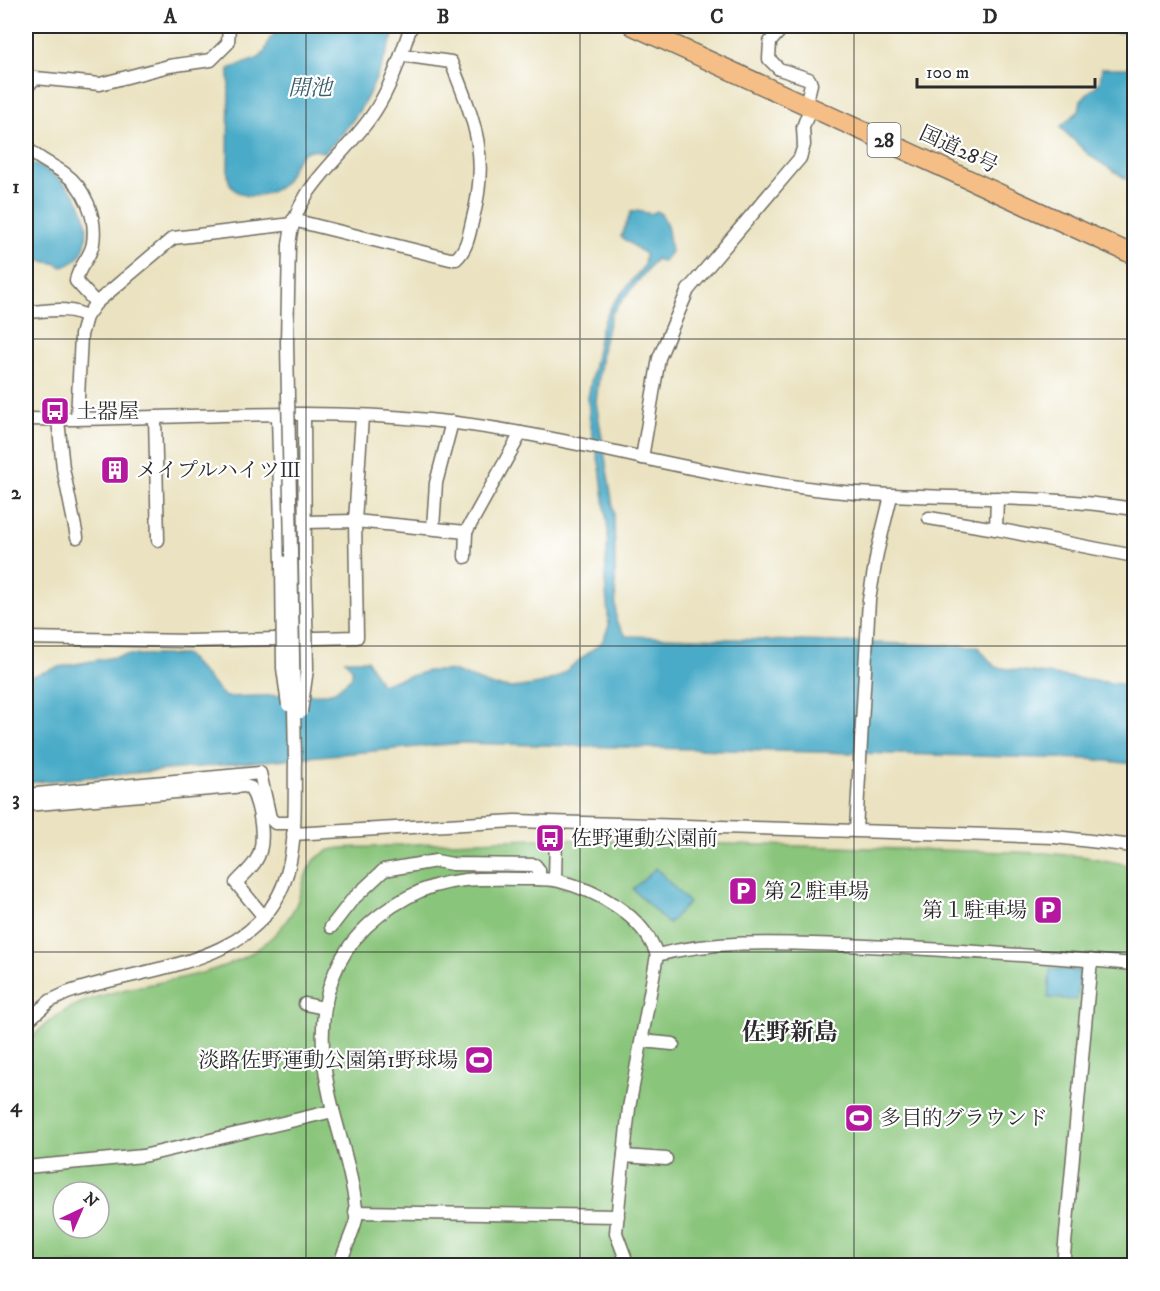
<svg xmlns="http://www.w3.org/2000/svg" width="1160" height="1291" font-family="'IM FELL DW Pica','Noto Serif JP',serif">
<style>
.green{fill:#89c57a;stroke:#5a7852;stroke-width:1.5;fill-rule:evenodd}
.water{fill:#49abc8;stroke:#3a6b7a;stroke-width:1.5}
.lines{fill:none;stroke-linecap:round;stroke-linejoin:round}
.minor-casing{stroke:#6e6b5f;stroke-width:15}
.highway-casing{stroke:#6e6b5f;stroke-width:21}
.minor{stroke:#fff;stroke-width:12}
.highway{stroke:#f6be87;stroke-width:18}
.minor-bridge-casing{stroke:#6e6b5f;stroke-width:15;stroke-linecap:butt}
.minor-bridge{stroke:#fff;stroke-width:12}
.grid{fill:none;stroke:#2b2b2b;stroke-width:1.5;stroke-opacity:0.55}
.labels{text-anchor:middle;stroke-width:4.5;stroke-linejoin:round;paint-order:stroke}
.shield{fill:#fff;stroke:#6b6b6b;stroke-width:1.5}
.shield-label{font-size:20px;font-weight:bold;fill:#2b2b2b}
.street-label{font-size:21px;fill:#2b2b2b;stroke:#fff}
.poi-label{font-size:21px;fill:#2b2b2b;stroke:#fff;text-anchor:start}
.water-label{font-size:22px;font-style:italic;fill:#375e6a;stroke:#fff}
.quarter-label{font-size:24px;font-weight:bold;fill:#2b2b2b;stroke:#fff}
.neatline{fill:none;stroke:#2b2b2b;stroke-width:2}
.grid-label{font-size:20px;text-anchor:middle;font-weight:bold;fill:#2b2b2b}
</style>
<rect width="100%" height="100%" fill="#fff"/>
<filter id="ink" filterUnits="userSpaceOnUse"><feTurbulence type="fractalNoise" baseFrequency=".0167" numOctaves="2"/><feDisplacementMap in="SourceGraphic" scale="12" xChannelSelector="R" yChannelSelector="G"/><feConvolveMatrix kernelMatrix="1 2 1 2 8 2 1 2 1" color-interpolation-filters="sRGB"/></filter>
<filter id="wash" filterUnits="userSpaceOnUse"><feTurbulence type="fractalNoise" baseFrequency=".008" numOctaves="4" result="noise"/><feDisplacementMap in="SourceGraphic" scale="24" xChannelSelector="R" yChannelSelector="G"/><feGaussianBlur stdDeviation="1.35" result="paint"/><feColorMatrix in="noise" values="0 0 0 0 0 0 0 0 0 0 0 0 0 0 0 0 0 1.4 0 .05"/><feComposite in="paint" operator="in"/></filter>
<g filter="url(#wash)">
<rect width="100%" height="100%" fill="#eae2c0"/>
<!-- green -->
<path class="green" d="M550,839l495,14 43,4 46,9v399h-1108v-219c49,-71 153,-52 222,-91 19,-11 36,-28 47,-48 11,-22 7,-44 33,-56 12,-5 32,-3 45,-4 59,-5 118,-7 177,-8zM63,1192h36v36h-36z"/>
<!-- water -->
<g class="water">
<path d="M282,26h106l8,2c-20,53 -30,84 -71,124 -6,0 -12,-4 -18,-1 -15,7 -16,26 -25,34 -16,14 -49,18 -54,-8l1,-108 30,-11 6,-6 4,-12z"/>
<polygon points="1071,26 1134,26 1134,32 1075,32"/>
<polygon points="1102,68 1134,68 1134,184 1090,156 1060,127 1079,111 1081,100 1100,82"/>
<path d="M26,160c18,8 32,16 45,30 20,21 25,68 -9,77l-7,-4 -29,-4z"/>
<path d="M638,211l13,3 6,-3c12,7 12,28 14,41l-8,10 -7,-3 -44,54 -9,31 -7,58 18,110 2,109 10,15 351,10 18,21 139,19v78l-45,-5 -628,-16 -435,40v-105l33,-11 67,-12h60l39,42 98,-3 12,-3 17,-14v-9l-7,-8h22l14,24 47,-13h25l40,15 20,2 27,-4 18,-7 44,-35 7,-16 -4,-45 3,-49 -8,-65 -10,-44 -2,-25 13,-70 11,-23 32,-39 1,-12 -24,-17 10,-25z"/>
<polygon points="656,868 689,903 668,924 633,889"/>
<polygon points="1050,969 1080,971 1077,1000 1048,998"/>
</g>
</g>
<g filter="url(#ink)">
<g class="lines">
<!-- minor casing -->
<g class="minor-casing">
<g id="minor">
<polyline points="784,26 770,42 769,59 779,69 809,79 811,84 806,104"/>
<polyline points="26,88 35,78 100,84 169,66 211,60 228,43 229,26"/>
<path d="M26,147c10,11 25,17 38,26 21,15 33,44 29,70 -2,15 -15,23 -17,38l20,22"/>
<path d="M293,220l157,39h6c11,-10 13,-24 16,-37 18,-65 3,-100 -21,-160l-50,-7"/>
<path d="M289,245c5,-59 56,-87 86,-134 17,-26 26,-56 36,-85"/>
<path d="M26,312c16,0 46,-7 60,5"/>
<polyline points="304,415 305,563"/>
<polyline points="278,416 282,562"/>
<polyline points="155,417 158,540"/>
<path d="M26,419c134,2 269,-13 403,1 136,13 267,57 403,71 101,10 203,2 302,18"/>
<polyline points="77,419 81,335 86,317 96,303 173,238 292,224"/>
<polyline points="58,420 63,468 77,537"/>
<polyline points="642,458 659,358 688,290 800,158 804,145 803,127 811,106"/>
<polyline points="997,498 996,529 1134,556"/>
<polyline points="929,518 996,529"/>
<polyline points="305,522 355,521 466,532 465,557"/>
<polyline points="433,528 436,483 452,422"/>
<polyline points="466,532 521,433"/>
<polyline points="26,638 190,641 357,637 355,521 362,416"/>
<polyline points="26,795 260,773 270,818 275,823 294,823"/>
<path d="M26,805l219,-19 6,2c9,19 17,56 4,74 -5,8 -13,14 -19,21l28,34"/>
<polyline points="856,830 869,600 877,553 891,496"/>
<polyline points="293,834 515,821 1055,837 1134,846"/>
<polyline points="555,880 556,835"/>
<polyline points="331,927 352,900 384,870 436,861 452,864 535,865 539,870 539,879"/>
<path d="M657,955c62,-16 126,-12 190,-10 96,4 192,11 287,19"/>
<polyline points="305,1004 324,1008"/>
<path d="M26,1022l24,-21 17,-8c73,-27 185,-24 217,-110 14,-38 10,-83 11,-123"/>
<polyline points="642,1041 673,1044"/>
<polyline points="624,1156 666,1159"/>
<polyline points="26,1167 143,1156 333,1111"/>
<polyline points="355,1212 618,1216"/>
<path d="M339,1266c3,-10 17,-41 17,-47 2,-22 -14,-75 -20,-98 -26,-91 -20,-175 72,-224 36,-20 75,-19 115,-18 12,0 25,-1 36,2 39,10 84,34 98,74l-28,153 -10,92 -3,33 9,24 -1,9"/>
<polyline points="1063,1266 1091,960"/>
</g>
</g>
<!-- highway casing -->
<g class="highway-casing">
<polyline id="highway" points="633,26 1134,255"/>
</g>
<!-- minor -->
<use href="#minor" class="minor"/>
<!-- highway -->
<use href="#highway" class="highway"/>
<!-- minor-bridge casing -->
<g class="minor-bridge-casing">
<g id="minor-bridge">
<polyline points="289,245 287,343 295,760"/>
<polyline points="282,562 283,668 288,705"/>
<polyline points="301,712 307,669 305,563"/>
</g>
</g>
<!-- minor-bridge -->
<use href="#minor-bridge" class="minor-bridge"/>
</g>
</g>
<!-- grid -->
<path class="grid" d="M306,26v1240M580,26v1240M854,26v1240M26,339h1108M26,646h1108M26,952h1108"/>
<!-- icons -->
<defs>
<g id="bus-square" transform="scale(1.5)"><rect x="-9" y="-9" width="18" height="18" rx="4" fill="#b5179e" stroke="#fff"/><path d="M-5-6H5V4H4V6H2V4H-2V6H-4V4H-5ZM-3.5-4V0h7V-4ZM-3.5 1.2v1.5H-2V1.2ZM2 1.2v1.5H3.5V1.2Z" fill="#fff"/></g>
<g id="building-square" transform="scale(1.5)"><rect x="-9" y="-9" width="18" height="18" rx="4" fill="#b5179e" stroke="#fff"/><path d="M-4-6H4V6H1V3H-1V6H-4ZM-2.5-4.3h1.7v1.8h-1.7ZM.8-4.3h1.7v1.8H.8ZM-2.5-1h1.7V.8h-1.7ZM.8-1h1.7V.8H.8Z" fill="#fff"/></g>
<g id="parking-square" transform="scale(1.5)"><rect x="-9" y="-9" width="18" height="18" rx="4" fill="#b5179e" stroke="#fff"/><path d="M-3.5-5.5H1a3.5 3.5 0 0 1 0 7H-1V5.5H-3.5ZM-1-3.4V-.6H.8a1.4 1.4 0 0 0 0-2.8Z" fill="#fff"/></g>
<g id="stadium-square" transform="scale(1.5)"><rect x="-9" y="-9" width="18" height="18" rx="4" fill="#b5179e" stroke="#fff"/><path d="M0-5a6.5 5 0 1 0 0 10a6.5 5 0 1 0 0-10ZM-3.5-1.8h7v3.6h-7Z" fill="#fff"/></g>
</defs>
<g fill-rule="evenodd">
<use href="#bus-square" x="55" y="411"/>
<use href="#building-square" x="115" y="470"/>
<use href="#bus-square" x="550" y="838"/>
<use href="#parking-square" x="743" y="891"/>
<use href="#parking-square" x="1048" y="910"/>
<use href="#stadium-square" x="479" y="1060"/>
<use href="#stadium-square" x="859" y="1118"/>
</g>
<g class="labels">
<!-- shield labels -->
<rect class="shield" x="867.5" y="123" width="33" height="34" rx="4.5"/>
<g class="shield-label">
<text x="884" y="147">28</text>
</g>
<!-- street labels -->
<g class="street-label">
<text transform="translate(959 149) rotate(25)" y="7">国道28号</text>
</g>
<!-- poi labels -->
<g class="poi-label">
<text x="76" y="418">土器屋</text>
<text x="136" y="477">メイプルハイツⅢ</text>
<text x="571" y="845">佐野運動公園前</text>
<text x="764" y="898">第２駐車場</text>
<text x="1027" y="917" text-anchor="end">第１駐車場</text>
<text x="458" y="1067" text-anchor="end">淡路佐野運動公園第1野球場</text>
<text x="880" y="1125">多目的グラウンド</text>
</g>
<!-- water labels -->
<g class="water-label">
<text x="310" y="95">開池</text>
</g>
<!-- quarter labels -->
<g class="quarter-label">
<text x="790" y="1040">佐野新島</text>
</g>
</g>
<!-- margin -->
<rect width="1160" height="1291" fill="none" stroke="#fff" stroke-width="66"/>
<!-- north arrow -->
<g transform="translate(81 1210) rotate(44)"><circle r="28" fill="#ffffff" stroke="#aaaaaa" stroke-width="1.5"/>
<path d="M0-4.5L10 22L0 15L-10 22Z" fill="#b5179e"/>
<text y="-9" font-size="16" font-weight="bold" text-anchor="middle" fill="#2b2b2b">N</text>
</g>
<!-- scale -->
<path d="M917 78v9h178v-9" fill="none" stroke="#2b2b2b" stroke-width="3"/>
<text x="926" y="78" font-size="18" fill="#2b2b2b" stroke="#ffffff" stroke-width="4.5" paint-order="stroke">100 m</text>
<rect x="33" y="33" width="1094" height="1225" class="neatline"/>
<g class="grid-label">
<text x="170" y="23">A</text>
<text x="443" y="23">B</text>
<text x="717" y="23">C</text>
<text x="990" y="23">D</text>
<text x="16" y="193">1</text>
<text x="16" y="499">2</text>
<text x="16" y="805">3</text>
<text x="16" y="1112">4</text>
</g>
</svg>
